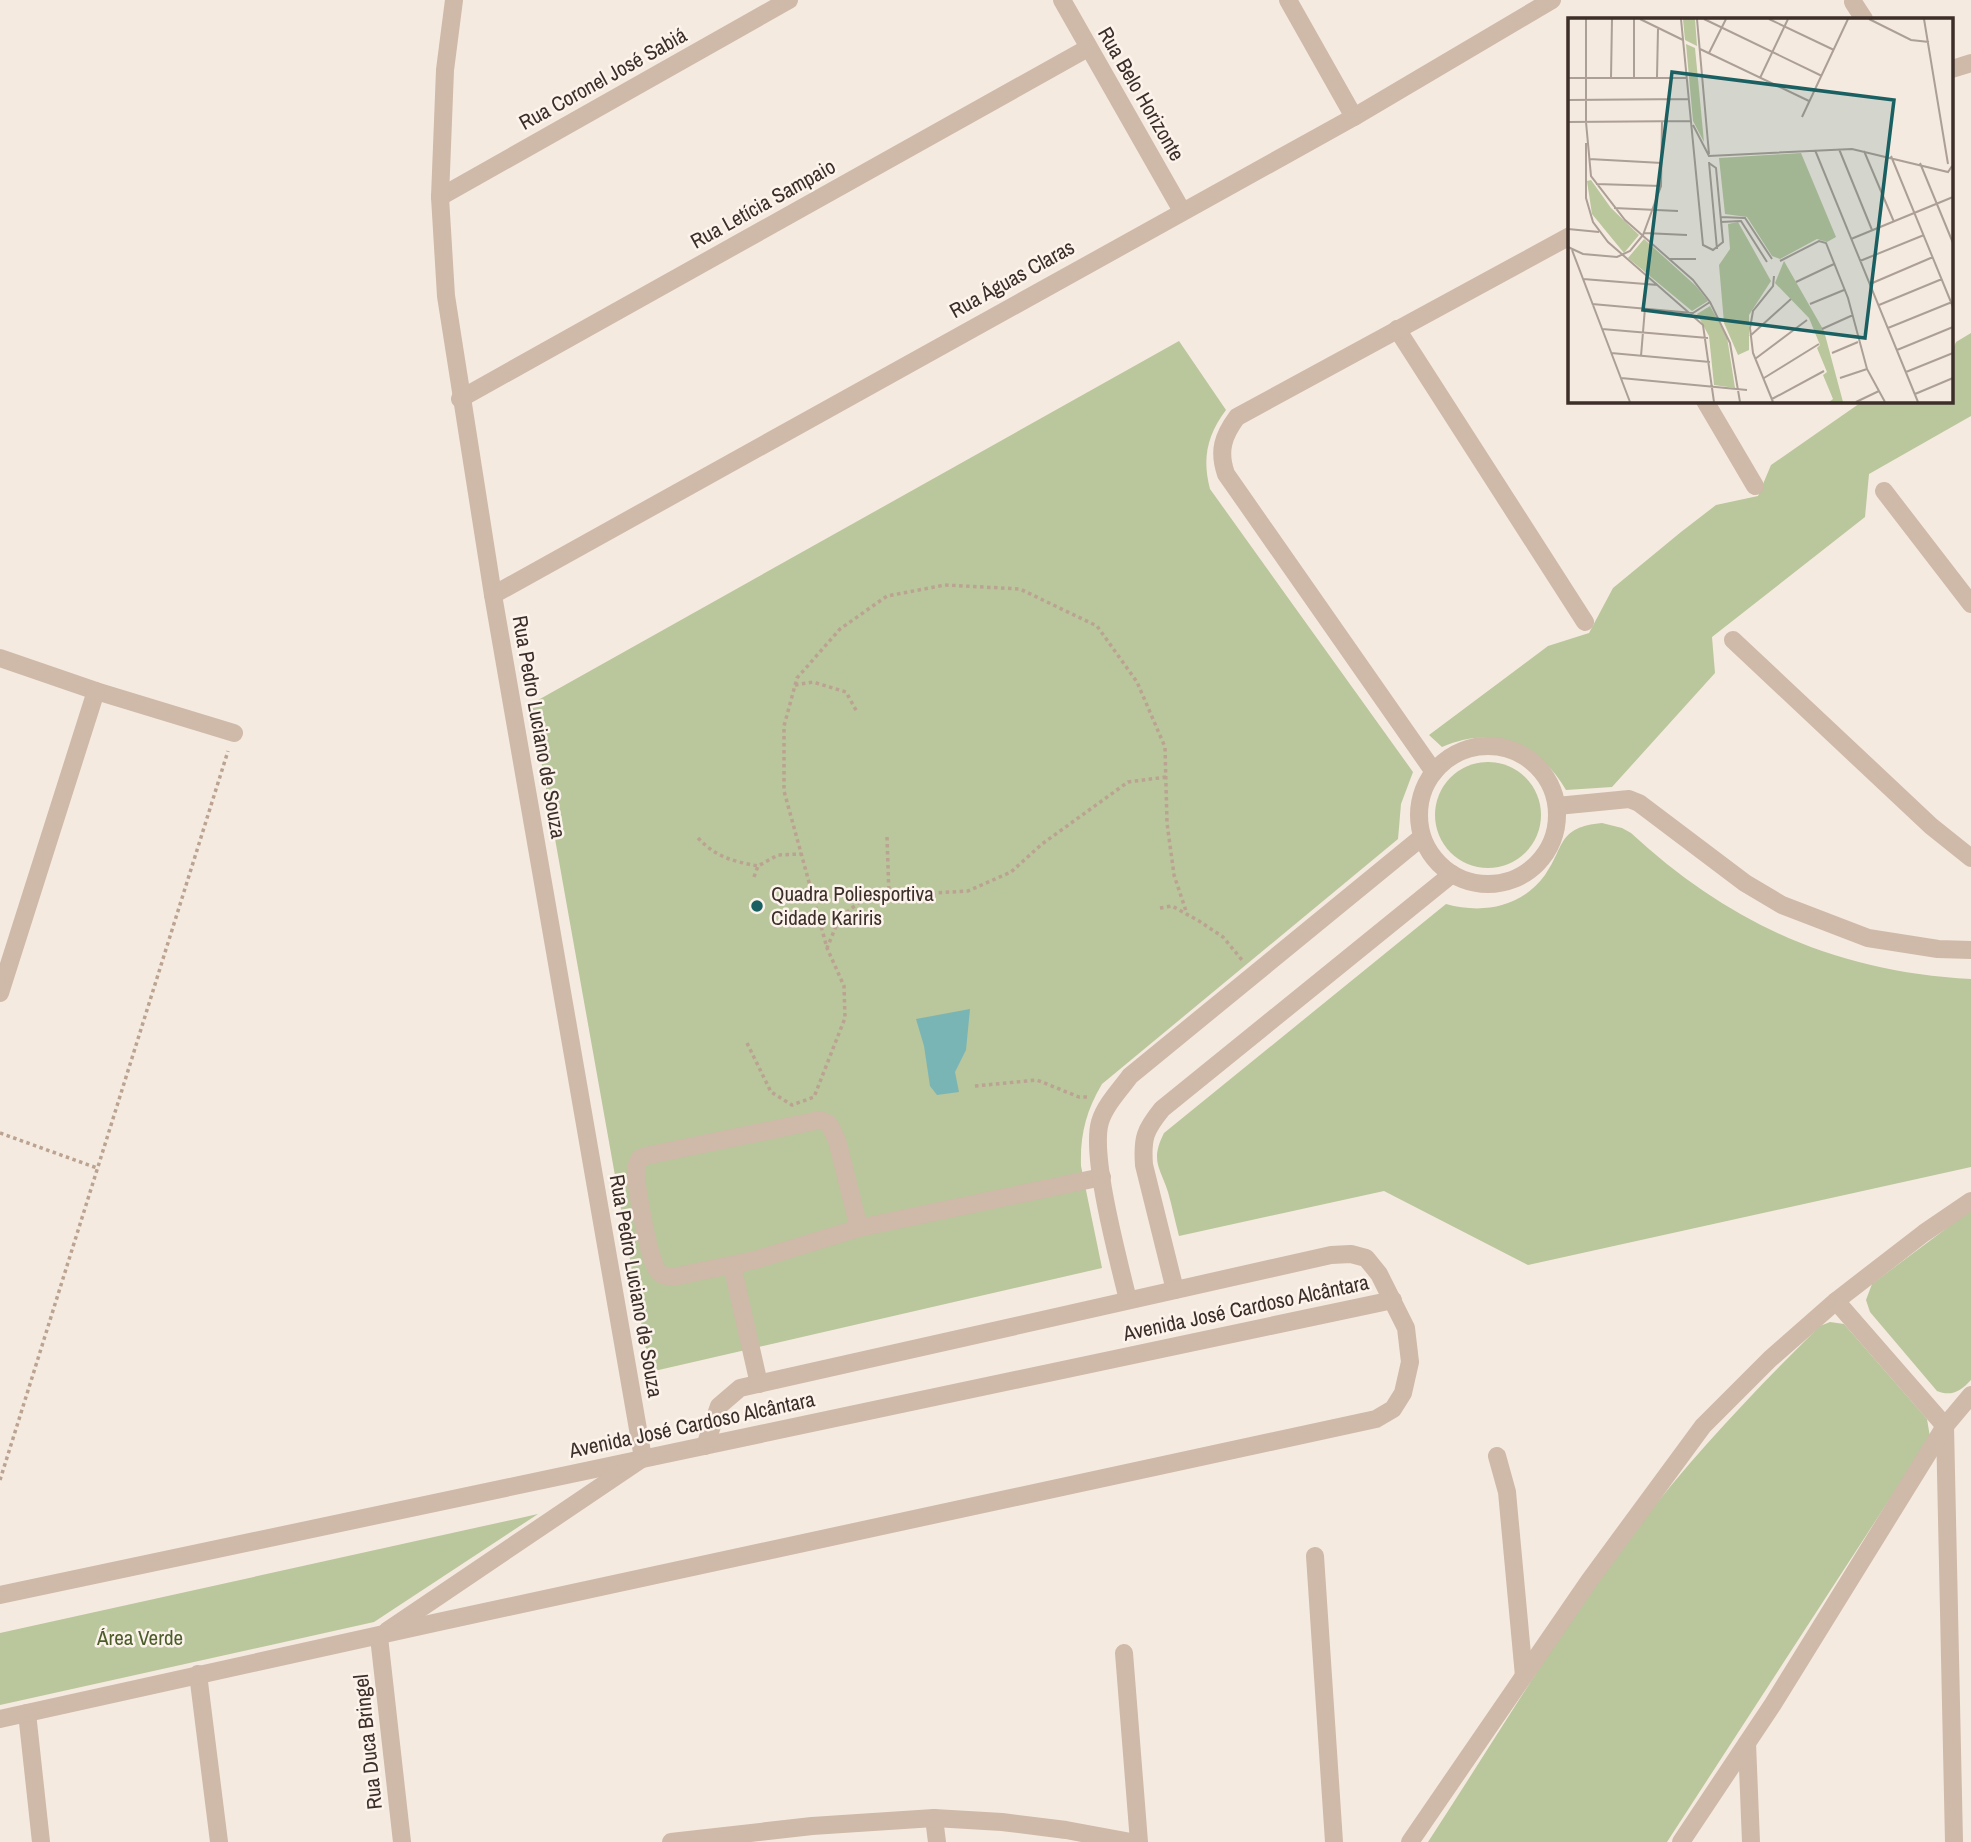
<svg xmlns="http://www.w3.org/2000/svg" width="1971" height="1842" font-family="'Archivo Narrow',sans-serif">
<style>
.green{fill:#bac69c}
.water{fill:#7ab5b6}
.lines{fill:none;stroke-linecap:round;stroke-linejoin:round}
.path{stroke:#bba392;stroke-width:3.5;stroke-dasharray:3.5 3.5;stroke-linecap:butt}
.minor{stroke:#cfb9a9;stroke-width:18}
.poi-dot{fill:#1a6062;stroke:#fcf4ec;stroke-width:2.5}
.labels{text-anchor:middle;stroke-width:5;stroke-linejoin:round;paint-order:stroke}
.street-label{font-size:21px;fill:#3c2e29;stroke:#fcf4ec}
.poi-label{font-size:21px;fill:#3c2e29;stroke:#fcf4ec;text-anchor:start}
.park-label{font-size:21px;fill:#4c5d2a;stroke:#fcf4ec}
.inset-road{fill:none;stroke:#ab9f96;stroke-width:2}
.view{fill:#1a6062;fill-opacity:0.15;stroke:#1a6062;stroke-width:3.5}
.inset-edge{fill:none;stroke:#3c2e29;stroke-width:3.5}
</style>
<rect width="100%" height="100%" fill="#f5eadf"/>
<!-- green -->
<g class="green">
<path d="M1971,333v83l-102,58 -4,43 -153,120 3,36 -103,114 -46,3c-28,-48 -73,-65 -124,-43l-13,-12 119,-89 41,-13 24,-45 68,-56 35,-27 42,-9 13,-31 92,-64h89v-50l4,-9z"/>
<path d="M1179,341l47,69c-19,25 -24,49 -16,79l203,283 -12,32 -3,35 -296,245c-16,27 -22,51 -21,82l21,102 -452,104 -119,-668z"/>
<circle cx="1488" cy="815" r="53"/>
<path d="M1602,823l20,5 9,5c98,91 206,139 340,146v188l-443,98 -144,-74 -205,45c-4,-15 -7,-30 -11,-44 -8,-25 -18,-31 -4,-59l282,-229c36,10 75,4 99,-29 20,-28 12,-48 57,-52z"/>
<path d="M1971,1210v170c-10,11 -20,17 -34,11l-67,-79 -4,-12 6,-16z"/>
<path d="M1830,1322l14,2 83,95 3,18 -263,405h-239c66,-101 128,-205 200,-302 58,-77 124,-147 192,-214z"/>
<polygon points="538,1514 374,1622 0,1705 0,1633"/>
</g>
<!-- water -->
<polygon class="water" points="970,1009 966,1050 955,1072 959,1092 937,1095 930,1086 924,1046 916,1019"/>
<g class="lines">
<!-- path -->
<g class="path">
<polyline points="795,685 813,682 846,692 857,712"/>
<polyline points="1166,777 1128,782 1042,844 1011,872 968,891 865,897 839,919 827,948 784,791 784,726 797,678 840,629 887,596 945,585 1020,589 1097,626 1137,682 1165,747 1167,823 1174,875 1187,914"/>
<polyline points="887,837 889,895"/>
<path d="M698,838c18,19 34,23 60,28"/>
<polyline points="754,877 758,866 778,855 801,854"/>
<polyline points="1160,908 1172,906 1199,921 1223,937 1242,960"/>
<polyline points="747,1043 771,1092 792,1105 814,1097 845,1018 844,986 827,948"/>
<polyline points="975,1086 1037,1080 1079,1097 1090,1097"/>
<polyline points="0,1133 97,1168"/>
<polyline points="0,1480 228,751"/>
</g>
<!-- minor -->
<g class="minor">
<polyline points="1062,0 1182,211"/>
<polyline points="1288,0 1354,117"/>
<polyline points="1853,2 1864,19"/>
<polyline points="1952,69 1971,63"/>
<polyline points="440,197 789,0"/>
<polyline points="1397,329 1585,622"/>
<polyline points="460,399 1088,48"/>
<polyline points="1705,401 1755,486"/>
<polyline points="1884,491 1971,604"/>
<polyline points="493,595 1354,117 1552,0"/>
<polyline points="1733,640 1931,826 1971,858"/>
<polyline points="0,658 96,691 234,733"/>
<circle cx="1488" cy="815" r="69"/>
<path d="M1434,772l-208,-298c-8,-23 -3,-38 11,-57l333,-181"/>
<polyline points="1557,806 1619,800 1629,799 1639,803 1745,883 1782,905 1868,938 1938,949 1971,950"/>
<polyline points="0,993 96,691"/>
<path d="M859,1228l-22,-88 -8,-16 -9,-4 -170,35 -10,3c-1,2 -4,8 -4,10 -1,14 13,94 22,103 5,7 13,5 20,5l77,-16 104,-32 243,-51"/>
<polyline points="732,1265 759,1384"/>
<path d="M1175,1290l-31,-125c-2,-27 1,-35 18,-56l290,-235"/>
<path d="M1128,1300c-9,-38 -38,-144 -28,-178 5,-17 20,-32 30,-46l292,-239"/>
<polyline points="1836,1301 1945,1426 1954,1842"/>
<polyline points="1497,1456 1507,1492 1524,1676"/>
<polyline points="1315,1556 1334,1842"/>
<polyline points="0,1595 1393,1300"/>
<polyline points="387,1631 643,1458 493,595 446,296 440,197 445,70 454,0"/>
<polyline points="379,1637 402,1842"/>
<polyline points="1124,1653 1139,1842"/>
<polyline points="198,1674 219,1842"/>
<polyline points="27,1713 41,1842"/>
<path d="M0,1719c458,-103 917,-200 1376,-300l17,-10 10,-16 7,-31 -4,-34 -27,-54 -13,-16 -15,-4 -20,1 -591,133 -21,18 -14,40"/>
<polyline points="1747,1743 1751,1842"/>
<polyline points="934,1818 937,1842"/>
<polyline points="671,1842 812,1826 934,1818 1002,1822 1066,1830 1131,1842"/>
<polyline points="1410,1842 1589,1581 1703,1426 1770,1359 1836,1301 1924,1233 1971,1201"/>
<polyline points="1681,1842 1773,1704 1945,1426 1971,1395"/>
</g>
</g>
<!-- markers -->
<circle class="poi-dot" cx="757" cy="906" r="7"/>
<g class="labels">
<!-- street labels -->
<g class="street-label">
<text transform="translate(603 79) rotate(-29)" y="7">Rua Coronel José Sabiá</text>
<text transform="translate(1141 94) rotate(60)" y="7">Rua Belo Horizonte</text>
<text transform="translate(763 204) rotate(-29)" y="7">Rua Letícia Sampaio</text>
<text transform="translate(1012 279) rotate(-29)" y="7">Rua Águas Claras</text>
<text transform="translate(539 727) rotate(80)" y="7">Rua Pedro Luciano de Souza</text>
<text transform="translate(636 1286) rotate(80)" y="7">Rua Pedro Luciano de Souza</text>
<text transform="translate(1246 1308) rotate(-12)" y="7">Avenida José Cardoso Alcântara</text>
<text transform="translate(692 1425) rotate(-12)" y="7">Avenida José Cardoso Alcântara</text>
<text transform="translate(368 1742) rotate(-96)" y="7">Rua Duca Bringel</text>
</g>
<!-- poi labels -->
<g class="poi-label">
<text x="771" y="901">Quadra Poliesportiva<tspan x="771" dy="24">Cidade Kariris</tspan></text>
</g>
<!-- park labels -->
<g class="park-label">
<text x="140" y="1645">Área Verde</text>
</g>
</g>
<!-- overview -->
<g transform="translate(1568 18)">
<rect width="385" height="385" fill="#f5eadf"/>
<path d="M115,1h12l2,27 -12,-6zM118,26l9,4 9,94 -11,-21zM233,135l35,84 -9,5 -10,-3 -37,20 -8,-3 -25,-39 -22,-3 -6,-56zM23,162l20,28 28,27 -15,18 -32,-39 -5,-33zM170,204l33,59 -22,34v35l-11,5 -14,-32 -5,-58 11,-16 -2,-25zM76,221l52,47 12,15 -16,10 -64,-53zM216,243l40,70 19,71h-14l4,-3 -10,-24 4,-3 -10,-24 3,-3 -11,-27 -34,-35zM142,288l17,31 8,51 -21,-3 -5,-49 -12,-22z" fill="#bac69c"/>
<path class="inset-road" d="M18,1v103l5,54 34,44 68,60 17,22 20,41 10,59M72,1l43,21M113,1l22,226 10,5 10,-8 -7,-74 -7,-5M129,1l12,135M136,1l118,57M201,1l65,31M301,1l42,21 18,2M356,1l24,145M132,31l109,52M141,35l17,-34M89,59l1,-48M0,60h119M43,60l1,-59M66,60v-59M192,60l28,-59M0,82l121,-1M234,99l46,-98M0,104l123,-1M125,107l16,31 143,-7 96,23 4,-6M18,125v55l7,24 15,20 95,83 11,77M271,131l33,81M247,132l103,252M296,133l30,71M323,138l62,151M21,141l73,4M141,144l8,87M352,145l33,80M28,166l65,2M46,190l64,3M153,199l24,1 27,41M153,204l20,-1 26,41M0,211l31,3M76,215l43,2M283,221l102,-42M0,229l15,7 34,3 13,-6 13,-16 18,-49 1,-65M4,232l58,152M101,241h27M212,243l39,-20 7,2 22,55 19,71 18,33M292,243l64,-26M15,261l75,6M228,264l38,-18M302,266l63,-27M24,286l101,9 17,-11M242,286l34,-14M311,287l63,-26M320,310l64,-26M34,311l106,9M254,311l31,-14M182,318l41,-37M329,332l56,-23M43,335l99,9M264,335l26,-11M73,338l4,-48M187,341l52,-39M338,354l47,-19M53,360l126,12M196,360l55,-34M272,360l27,-9M347,376l38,-16M204,381l52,-28M205,384l-20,-49 -3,-25 3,-17 20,-25 1,-10M288,384l23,-11"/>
<path class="view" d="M104,54l222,28 -29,238 -222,-28z"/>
<rect width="385" height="385" class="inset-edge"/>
</g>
</svg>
